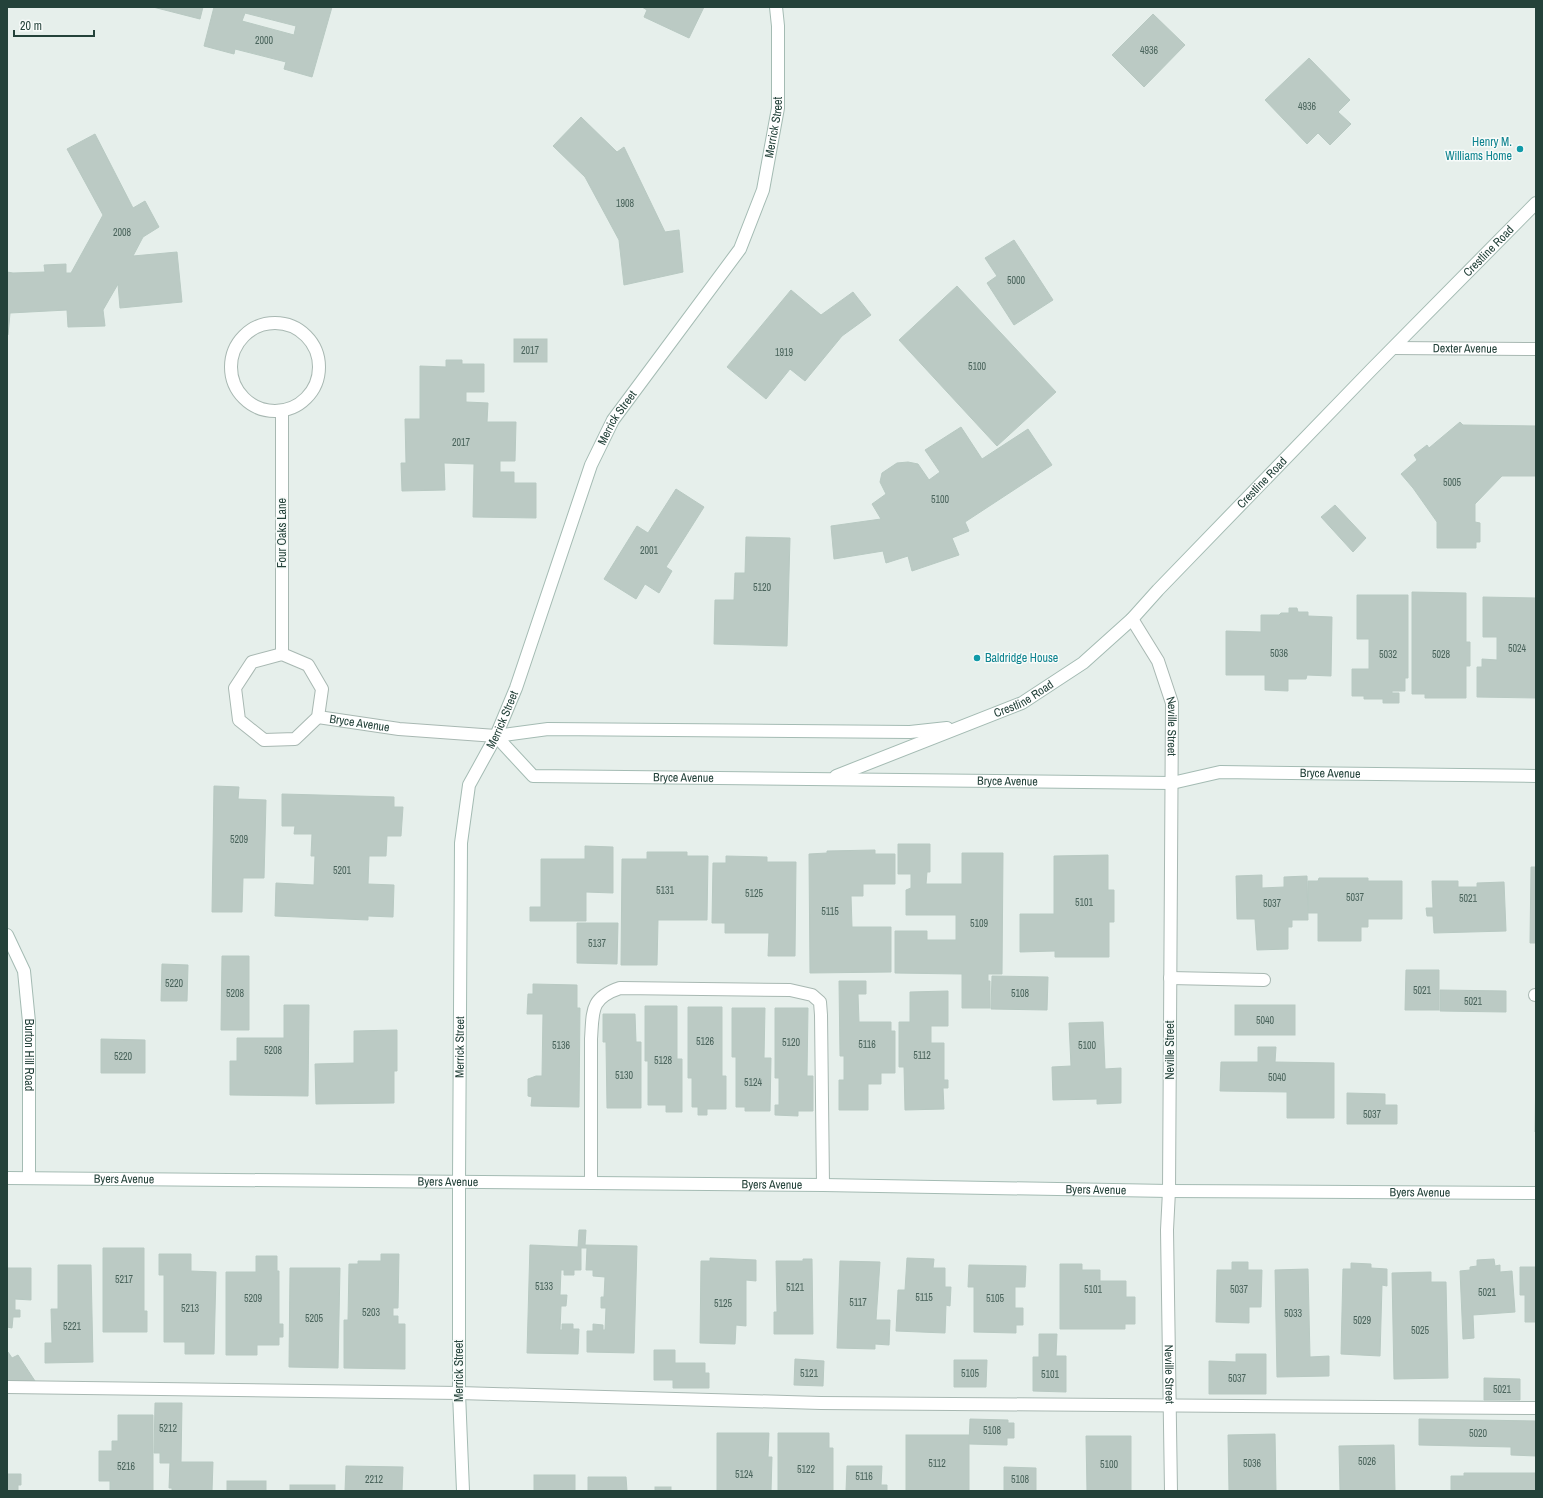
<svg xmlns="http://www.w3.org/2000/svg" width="1543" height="1498" font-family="'Archivo Narrow',sans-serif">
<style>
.building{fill:#bbcac4;stroke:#b8c9c2;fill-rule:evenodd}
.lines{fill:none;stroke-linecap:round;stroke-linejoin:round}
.lane-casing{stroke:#a8b8b2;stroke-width:14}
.street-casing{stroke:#a8b8b2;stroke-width:14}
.secondary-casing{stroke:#a4bbb3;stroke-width:14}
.lane{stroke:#fff;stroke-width:12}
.street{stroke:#fff;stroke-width:12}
.secondary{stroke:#fff;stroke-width:12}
.culture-dot{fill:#0f9aa8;stroke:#f7fbf9;stroke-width:1.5}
.labels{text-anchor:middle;stroke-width:3;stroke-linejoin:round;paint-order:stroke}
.number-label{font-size:10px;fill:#4a645c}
.street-label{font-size:12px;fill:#24423a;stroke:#f7fbf9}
.culture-label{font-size:12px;fill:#0d838f;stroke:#f7fbf9;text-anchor:end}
</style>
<rect width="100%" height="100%" fill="#e6efeb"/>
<!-- building -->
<g class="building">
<polygon points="153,7 203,7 200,19"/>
<path d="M214,7h118l-20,70 -28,-8 2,-7 -51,-13 -1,5 -30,-8zM245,13l51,13 -2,9 -52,-14z"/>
<polygon points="642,7 704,7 689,38 644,17 647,10"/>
<polygon points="1153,14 1185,45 1144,87 1112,55"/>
<polygon points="1309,58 1350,100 1338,112 1351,124 1330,145 1318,133 1307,144 1265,100"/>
<polygon points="581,117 617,152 624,147 665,232 679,230 683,272 624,285 619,240 585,177 553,146"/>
<polygon points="95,134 133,208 145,201 159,227 143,237 133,256 177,252 182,302 120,308 118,284 103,310 105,326 68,327 67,310 10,313 8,335 7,335 7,272 13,273 45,272 44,265 66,264 66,273 71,273 103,215 67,149"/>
<polygon points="1014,240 1053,300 1014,325 987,283 997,276 985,258"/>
<polygon points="957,286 1056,392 997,446 899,340"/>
<polygon points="791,290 821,315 853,292 871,315 842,336 805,381 790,369 766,399 727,367"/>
<rect x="514" y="339" width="33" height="23"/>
<polygon points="446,360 462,360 462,364 484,364 484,392 466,392 466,402 488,403 487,422 516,422 515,461 500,461 500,472 514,472 514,483 536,483 536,518 473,517 474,464 444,463 445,490 402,491 401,463 406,463 405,419 420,419 420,366 446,367"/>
<polygon points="1460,422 1463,425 1536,426 1536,476 1502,476 1475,504 1475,522 1480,523 1480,542 1476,542 1476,548 1437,548 1437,522 1413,488 1401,474 1417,460 1414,455 1427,445 1429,448"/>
<polygon points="961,427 982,459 1028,429 1052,465 965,522 969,531 952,538 959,555 912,571 908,556 886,563 883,551 834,559 831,526 881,519 872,504 886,494 880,482 882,473 897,463 908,462 918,464 929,480 940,472 925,450"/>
<polygon points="676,489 704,507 666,567 672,571 659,593 645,584 636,599 604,579 637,526 648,533"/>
<polygon points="1335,505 1366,538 1353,552 1321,517"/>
<polygon points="746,537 790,538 787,646 714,644 715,600 734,600 735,573 745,573"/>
<polygon points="1412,592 1466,593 1466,642 1470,642 1470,666 1466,666 1466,698 1425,698 1425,694 1412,694"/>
<polygon points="1357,595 1408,595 1408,678 1405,678 1405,691 1392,691 1392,693 1399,693 1399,703 1383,703 1383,699 1364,699 1364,696 1352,696 1352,669 1369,669 1369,639 1357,639"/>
<polygon points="1483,597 1536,598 1536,698 1477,697 1477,667 1482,667 1482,659 1497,660 1497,637 1483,637"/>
<polygon points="1289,608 1297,608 1298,612 1308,612 1308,616 1332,617 1331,676 1307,675 1306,679 1288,679 1288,691 1265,690 1265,675 1226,675 1226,631 1261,632 1261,615 1279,615 1281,613 1289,613"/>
<polygon points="214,786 239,787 238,799 266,800 264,878 243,878 242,912 212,912"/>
<polygon points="282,794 394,797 394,807 403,807 401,836 387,836 386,856 369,856 368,884 394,885 393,917 368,916 368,920 275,916 276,883 314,885 315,856 311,856 312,834 294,834 295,826 282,826"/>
<polygon points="898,844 930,844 930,872 927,872 926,884 962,884 962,853 1003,853 1002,974 988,974 988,981 990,981 990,1008 962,1008 962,974 895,973 895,931 927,931 927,940 956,940 956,915 906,915 906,890 911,888 911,874 898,874"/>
<polygon points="585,846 613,847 613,893 586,892 586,921 530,921 530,907 541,907 541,859 585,859"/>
<polygon points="875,850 875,854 895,854 895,884 863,884 863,896 851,896 852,927 891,927 891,972 810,973 809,854 827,853 827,851"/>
<polygon points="647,852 687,852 687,856 708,856 707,920 658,920 657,965 621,965 622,859 647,859"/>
<polygon points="1108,855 1108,890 1114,890 1114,922 1109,922 1109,957 1055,957 1055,951 1020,952 1020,914 1054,914 1054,856"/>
<polygon points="726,856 767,857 767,862 796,862 795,956 768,956 769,933 725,933 725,923 712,923 713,863 726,863"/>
<polygon points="1531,867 1536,867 1536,943 1530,943"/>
<polygon points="1262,875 1262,888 1284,887 1284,877 1307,876 1308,920 1292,920 1292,927 1288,927 1288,949 1257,950 1255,919 1237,919 1236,876"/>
<polygon points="1319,878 1368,878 1368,881 1402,881 1402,919 1368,919 1368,927 1361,927 1361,941 1318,941 1318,913 1308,913 1308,881 1318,881"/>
<polygon points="1432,881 1458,881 1458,887 1477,887 1477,883 1504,882 1506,931 1434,933 1433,916 1427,916 1426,908 1433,908"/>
<polygon points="577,923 618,923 617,964 577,963"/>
<polygon points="222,956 249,956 249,1030 221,1030"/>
<polygon points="162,964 188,965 187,1001 161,1001"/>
<polygon points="1406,970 1439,970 1439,1010 1405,1010"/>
<polygon points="992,976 1048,977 1047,1010 991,1009"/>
<polygon points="839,981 866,981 866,994 858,994 859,1022 891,1022 891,1031 895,1031 895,1073 881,1073 881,1084 868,1084 868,1110 839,1110 839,1080 844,1080 844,1056 840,1056"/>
<polygon points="533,984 577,985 577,1008 580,1008 579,1107 531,1106 532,1097 528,1096 528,1079 536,1076 542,1076 543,1014 527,1014 528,994 533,994"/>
<polygon points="1440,990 1506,991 1506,1012 1440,1011"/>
<polygon points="948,991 948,1026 931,1026 931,1043 944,1043 944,1080 948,1080 948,1088 943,1088 944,1109 905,1110 904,1067 899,1067 899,1022 910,1022 910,992"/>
<polygon points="284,1005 309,1005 308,1096 230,1095 230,1061 237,1061 237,1038 284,1038"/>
<rect x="1235" y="1005" width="60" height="30"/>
<polygon points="645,1006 677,1006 677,1059 682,1059 682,1112 666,1112 666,1105 648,1105 648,1061 645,1061"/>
<polygon points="688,1007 722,1007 722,1076 726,1076 726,1109 707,1109 707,1115 698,1115 698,1107 692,1107 692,1078 688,1078"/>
<polygon points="732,1008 765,1008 764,1058 771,1058 770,1111 745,1111 745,1107 736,1107 736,1057 732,1057"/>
<polygon points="775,1008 808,1008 807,1076 813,1076 813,1111 798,1111 798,1116 775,1115 775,1105 779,1105 779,1078 775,1078"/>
<polygon points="603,1014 635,1014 636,1042 641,1042 641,1108 607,1108 606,1042 603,1042"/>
<polygon points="1103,1022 1105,1069 1121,1068 1121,1103 1097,1104 1097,1099 1053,1100 1052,1067 1071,1066 1069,1023"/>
<polygon points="397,1030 397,1071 394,1071 394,1103 316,1104 315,1064 354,1063 354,1031"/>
<polygon points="101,1039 145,1040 145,1073 101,1073"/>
<polygon points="1258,1047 1276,1047 1275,1062 1334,1063 1334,1118 1287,1118 1287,1092 1220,1091 1221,1062 1258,1062"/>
<polygon points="1536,1064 1536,1132 1535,1132"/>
<polygon points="1347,1093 1385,1094 1385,1105 1397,1105 1397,1124 1347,1124"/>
<polygon points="579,1230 586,1230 585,1245 637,1246 634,1353 587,1352 587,1331 593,1331 593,1324 603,1325 603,1330 605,1330 606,1308 601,1308 601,1297 604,1297 605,1277 593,1276 593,1270 586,1270 587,1248 581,1248 581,1270 574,1270 574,1275 564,1275 564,1270 561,1270 560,1295 567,1295 566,1306 561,1306 560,1330 562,1330 562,1324 573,1324 573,1329 579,1329 578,1354 527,1353 530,1245 578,1247"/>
<polygon points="103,1248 144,1248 144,1311 147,1311 147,1332 103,1332"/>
<polygon points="159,1254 191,1254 191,1271 216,1272 214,1354 185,1354 185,1342 164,1342 164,1275 159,1275"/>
<polygon points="381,1254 399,1254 398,1308 393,1308 393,1316 398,1316 398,1324 405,1324 405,1369 344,1368 344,1320 348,1320 349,1264 358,1264 358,1261 381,1261"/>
<polygon points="256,1256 277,1256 277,1271 279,1271 279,1324 283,1324 283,1337 279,1337 279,1345 257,1345 257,1355 226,1355 226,1272 256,1272"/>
<polygon points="710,1258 756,1260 756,1281 746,1280 746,1326 736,1325 735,1344 700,1343 701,1261 710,1261"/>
<polygon points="907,1258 934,1259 933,1268 945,1268 945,1287 951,1287 950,1306 946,1305 945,1333 896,1331 898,1290 905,1290"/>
<polygon points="803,1259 812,1259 813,1334 774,1334 774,1312 777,1312 776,1261 803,1261"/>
<polygon points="1494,1259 1495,1266 1500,1265 1500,1272 1512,1271 1515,1312 1473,1315 1474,1338 1463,1339 1460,1271 1470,1270 1470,1267 1477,1266 1477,1260"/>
<polygon points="840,1261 880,1262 876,1320 890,1320 889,1345 875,1344 875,1349 837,1348"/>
<polygon points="1232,1262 1248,1262 1248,1270 1262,1270 1261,1307 1249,1307 1249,1323 1216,1322 1217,1270 1232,1270"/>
<polygon points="1351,1263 1371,1264 1371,1268 1387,1269 1387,1286 1382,1285 1380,1356 1341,1354 1343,1269 1351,1269"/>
<polygon points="1060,1264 1082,1264 1082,1270 1100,1270 1100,1281 1126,1281 1126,1297 1135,1297 1135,1324 1125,1324 1125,1329 1060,1329"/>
<polygon points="58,1265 91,1265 93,1362 45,1363 45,1343 52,1343 51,1309 58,1309"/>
<polygon points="969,1265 1026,1266 1025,1287 1015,1287 1015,1308 1023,1308 1023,1325 1016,1325 1016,1333 974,1332 974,1287 968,1287"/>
<polygon points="1520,1267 1536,1267 1536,1322 1525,1322 1525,1295 1520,1295"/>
<polygon points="7,1268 31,1268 31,1300 15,1299 15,1310 20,1310 20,1317 13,1317 12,1328 7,1327"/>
<polygon points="290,1268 340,1268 338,1368 289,1367"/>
<polygon points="1308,1269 1310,1357 1329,1356 1329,1376 1277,1377 1275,1270"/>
<polygon points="1431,1272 1431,1282 1446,1282 1448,1378 1394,1379 1392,1273"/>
<polygon points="1039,1334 1057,1334 1056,1356 1066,1356 1066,1392 1033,1391 1033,1357 1039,1357"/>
<polygon points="654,1350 675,1350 675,1363 705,1363 705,1373 709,1373 709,1388 673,1388 673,1380 654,1380"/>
<polygon points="8,1352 12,1358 18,1355 35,1381 7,1381 7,1353"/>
<polygon points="1236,1354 1266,1354 1266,1394 1209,1394 1209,1361 1236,1362"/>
<polygon points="795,1359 824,1361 823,1386 794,1385"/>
<polygon points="954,1360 987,1360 986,1387 954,1387"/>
<polygon points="1484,1378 1520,1379 1520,1400 1484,1400"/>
<polygon points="155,1403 182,1403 181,1462 213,1462 212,1491 172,1491 172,1488 169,1488 170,1463 160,1463 160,1453 154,1453"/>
<polygon points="118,1415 153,1415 153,1491 110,1491 110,1481 99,1481 99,1451 112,1451 112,1441 118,1441"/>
<polygon points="970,1419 1008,1420 1008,1423 1014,1423 1014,1438 1007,1438 1007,1445 969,1444"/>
<polygon points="1419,1419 1536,1421 1536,1456 1511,1455 1511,1447 1419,1445"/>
<polygon points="717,1433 769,1433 768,1457 772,1457 771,1491 717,1491"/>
<polygon points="778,1433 829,1433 829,1448 833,1448 833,1491 778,1491"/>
<polygon points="1275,1434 1276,1491 1229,1491 1228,1435"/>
<rect x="906" y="1435" width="63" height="56"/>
<polygon points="1086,1436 1131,1436 1131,1491 1087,1491"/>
<polygon points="1394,1445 1395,1491 1340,1491 1339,1446"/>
<polygon points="346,1466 403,1467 402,1491 345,1491"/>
<polygon points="847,1466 882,1466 881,1485 887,1485 887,1491 846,1491"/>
<polygon points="1004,1467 1036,1468 1036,1491 1004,1491"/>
<polygon points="1464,1473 1536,1473 1536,1491 1451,1491 1451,1476 1464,1476"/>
<polygon points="7,1474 21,1474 21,1485 18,1485 18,1491 7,1491"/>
<rect x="534" y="1475" width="41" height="16"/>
<polygon points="588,1477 626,1477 627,1491 588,1491"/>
<rect x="227" y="1481" width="39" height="10"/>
<rect x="290" y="1485" width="45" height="6"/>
<rect x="655" y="1487" width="16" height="4"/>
</g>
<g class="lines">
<!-- lane casing -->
<g class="lane-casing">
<g id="lane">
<polyline points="1170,978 1264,980"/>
<polyline points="1535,995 1536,995"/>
<path d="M591,1183v-144c2,-28 -1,-41 29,-51l170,2 22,5 8,7 1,13 2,170"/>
<polyline points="7,1387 459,1393 821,1403 1536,1408"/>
</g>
</g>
<!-- street casing -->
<g class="street-casing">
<g id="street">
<circle cx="275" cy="367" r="44"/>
<path id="s1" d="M1394,348l142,1"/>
<polyline points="282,412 282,654"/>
<path id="s2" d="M1132,619l26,42 14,42 -3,488 -2,39 4,261"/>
<polygon points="282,654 308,665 322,689 318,717 295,739 264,740 239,720 235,688 252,662"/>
<path id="s3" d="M318,717l81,12 97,7"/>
</g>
</g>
<!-- secondary casing -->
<g class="secondary-casing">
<g id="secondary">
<path id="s4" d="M496,736l37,40 639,7 48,-11 316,4"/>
<polyline points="496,736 548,729 910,732 947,728"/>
<path id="s5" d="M836,776l186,-73 61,-40 49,-44 26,-29 213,-220 165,-167"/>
<path id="s6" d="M7,935l17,36 5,51v156"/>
<path id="s7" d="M7,1178l816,7 346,6 367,2"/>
<path id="s8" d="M463,1491l-4,-98v-211l2,-339 8,-58 27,-49 20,-48 75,-223 22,-45 127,-171 23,-59 15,-82v-82l-2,-19"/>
</g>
</g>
<!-- lane -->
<use href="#lane" class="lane"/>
<!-- street -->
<use href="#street" class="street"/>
<!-- secondary -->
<use href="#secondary" class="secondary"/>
</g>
<!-- markers -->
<g class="culture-dot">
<circle cx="1520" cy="149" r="4"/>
<circle cx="977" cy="658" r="4"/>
</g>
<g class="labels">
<!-- number labels -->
<g class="number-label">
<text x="264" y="44">2000</text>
<text x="1149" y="54">4936</text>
<text x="1307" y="110">4936</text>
<text x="625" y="207">1908</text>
<text x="122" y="236">2008</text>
<text x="1016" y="284">5000</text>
<text x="530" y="354">2017</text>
<text x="784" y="356">1919</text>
<text x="977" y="370">5100</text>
<text x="461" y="446">2017</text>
<text x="1452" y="486">5005</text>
<text x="940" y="503">5100</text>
<text x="649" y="554">2001</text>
<text x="762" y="591">5120</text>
<text x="1517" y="652">5024</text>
<text x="1279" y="657">5036</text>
<text x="1388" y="658">5032</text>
<text x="1441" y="658">5028</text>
<text x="239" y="843">5209</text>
<text x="342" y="874">5201</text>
<text x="665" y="894">5131</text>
<text x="754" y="897">5125</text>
<text x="1355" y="901">5037</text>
<text x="1468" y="902">5021</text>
<text x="1084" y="906">5101</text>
<text x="1272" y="907">5037</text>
<text x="830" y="915">5115</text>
<text x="979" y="927">5109</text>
<text x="597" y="947">5137</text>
<text x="174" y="987">5220</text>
<text x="1422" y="994">5021</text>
<text x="235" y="997">5208</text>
<text x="1020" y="997">5108</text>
<text x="1473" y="1005">5021</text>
<text x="1265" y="1024">5040</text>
<text x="705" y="1045">5126</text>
<text x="791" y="1046">5120</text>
<text x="867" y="1048">5116</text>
<text x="561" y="1049">5136</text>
<text x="1087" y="1049">5100</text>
<text x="273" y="1054">5208</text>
<text x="922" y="1059">5112</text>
<text x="123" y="1060">5220</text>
<text x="663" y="1064">5128</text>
<text x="624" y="1079">5130</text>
<text x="1277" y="1081">5040</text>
<text x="753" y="1086">5124</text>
<text x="1372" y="1118">5037</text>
<text x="124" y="1283">5217</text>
<text x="544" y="1290">5133</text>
<text x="795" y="1291">5121</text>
<text x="1093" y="1293">5101</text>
<text x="1239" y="1293">5037</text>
<text x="1487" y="1296">5021</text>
<text x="924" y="1301">5115</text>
<text x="253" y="1302">5209</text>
<text x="995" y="1302">5105</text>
<text x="858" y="1306">5117</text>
<text x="723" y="1307">5125</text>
<text x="190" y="1312">5213</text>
<text x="371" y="1316">5203</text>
<text x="1293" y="1317">5033</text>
<text x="314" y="1322">5205</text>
<text x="1362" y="1324">5029</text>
<text x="72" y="1330">5221</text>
<text x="1420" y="1334">5025</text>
<text x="809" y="1377">5121</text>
<text x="970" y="1377">5105</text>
<text x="1050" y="1378">5101</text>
<text x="1237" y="1382">5037</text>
<text x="1502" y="1393">5021</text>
<text x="168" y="1432">5212</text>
<text x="992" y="1434">5108</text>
<text x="1478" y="1437">5020</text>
<text x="1367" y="1465">5026</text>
<text x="937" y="1467">5112</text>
<text x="1252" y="1467">5036</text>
<text x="1109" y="1468">5100</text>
<text x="126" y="1470">5216</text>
<text x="806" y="1473">5122</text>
<text x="744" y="1478">5124</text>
<text x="864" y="1480">5116</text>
<text x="374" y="1483">2212</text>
<text x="1020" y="1483">5108</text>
</g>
<!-- street labels -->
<g class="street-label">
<text dy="4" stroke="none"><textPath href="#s8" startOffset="1440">Merrick Street</textPath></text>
<text dy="4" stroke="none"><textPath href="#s5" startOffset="851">Crestline Road</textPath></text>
<text dy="4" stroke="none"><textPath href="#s1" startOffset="71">Dexter Avenue</textPath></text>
<text dy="4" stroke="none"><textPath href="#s8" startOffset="1104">Merrick Street</textPath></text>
<text dy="4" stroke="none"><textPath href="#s5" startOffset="527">Crestline Road</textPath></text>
<text transform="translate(282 533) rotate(-90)" y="4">Four Oaks Lane</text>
<text dy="4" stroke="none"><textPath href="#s5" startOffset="203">Crestline Road</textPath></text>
<text dy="4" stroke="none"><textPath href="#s8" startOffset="780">Merrick Street</textPath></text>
<text dy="4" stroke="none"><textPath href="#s3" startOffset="42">Bryce Avenue</textPath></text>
<text dy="4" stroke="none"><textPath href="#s2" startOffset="117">Neville Street</textPath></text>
<text dy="4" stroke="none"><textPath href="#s4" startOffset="853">Bryce Avenue</textPath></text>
<text dy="4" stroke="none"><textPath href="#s4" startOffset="205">Bryce Avenue</textPath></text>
<text dy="4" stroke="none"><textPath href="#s4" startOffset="529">Bryce Avenue</textPath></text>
<text dy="4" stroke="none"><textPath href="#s8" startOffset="444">Merrick Street</textPath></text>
<text transform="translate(1170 1050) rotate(-90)" y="4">Neville Street</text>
<text dy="4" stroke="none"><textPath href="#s6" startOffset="124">Burton Hill Road</textPath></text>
<text dy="4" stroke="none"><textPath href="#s7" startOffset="117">Byers Avenue</textPath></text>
<text dy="4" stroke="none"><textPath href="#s7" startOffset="441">Byers Avenue</textPath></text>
<text dy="4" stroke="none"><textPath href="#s7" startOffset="765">Byers Avenue</textPath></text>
<text dy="4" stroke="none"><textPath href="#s7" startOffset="1089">Byers Avenue</textPath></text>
<text dy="4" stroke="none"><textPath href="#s7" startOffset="1413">Byers Avenue</textPath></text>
<text transform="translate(459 1371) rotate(-90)" y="4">Merrick Street</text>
<text dy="4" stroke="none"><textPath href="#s2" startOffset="765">Neville Street</textPath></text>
</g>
<!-- culture labels -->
<g class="culture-label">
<text x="1512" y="146">Henry M.<tspan x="1512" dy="14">Williams Home</tspan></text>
<text x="985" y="662" text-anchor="start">Baldridge House</text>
</g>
</g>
<!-- border -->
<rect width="1543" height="1498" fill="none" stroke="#24423a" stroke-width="16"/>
<!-- scale -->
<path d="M14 30v6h80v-6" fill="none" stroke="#24423a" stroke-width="2"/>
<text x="20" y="30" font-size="12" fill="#24423a" stroke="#f7fbf9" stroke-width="3" paint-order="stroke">20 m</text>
</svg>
